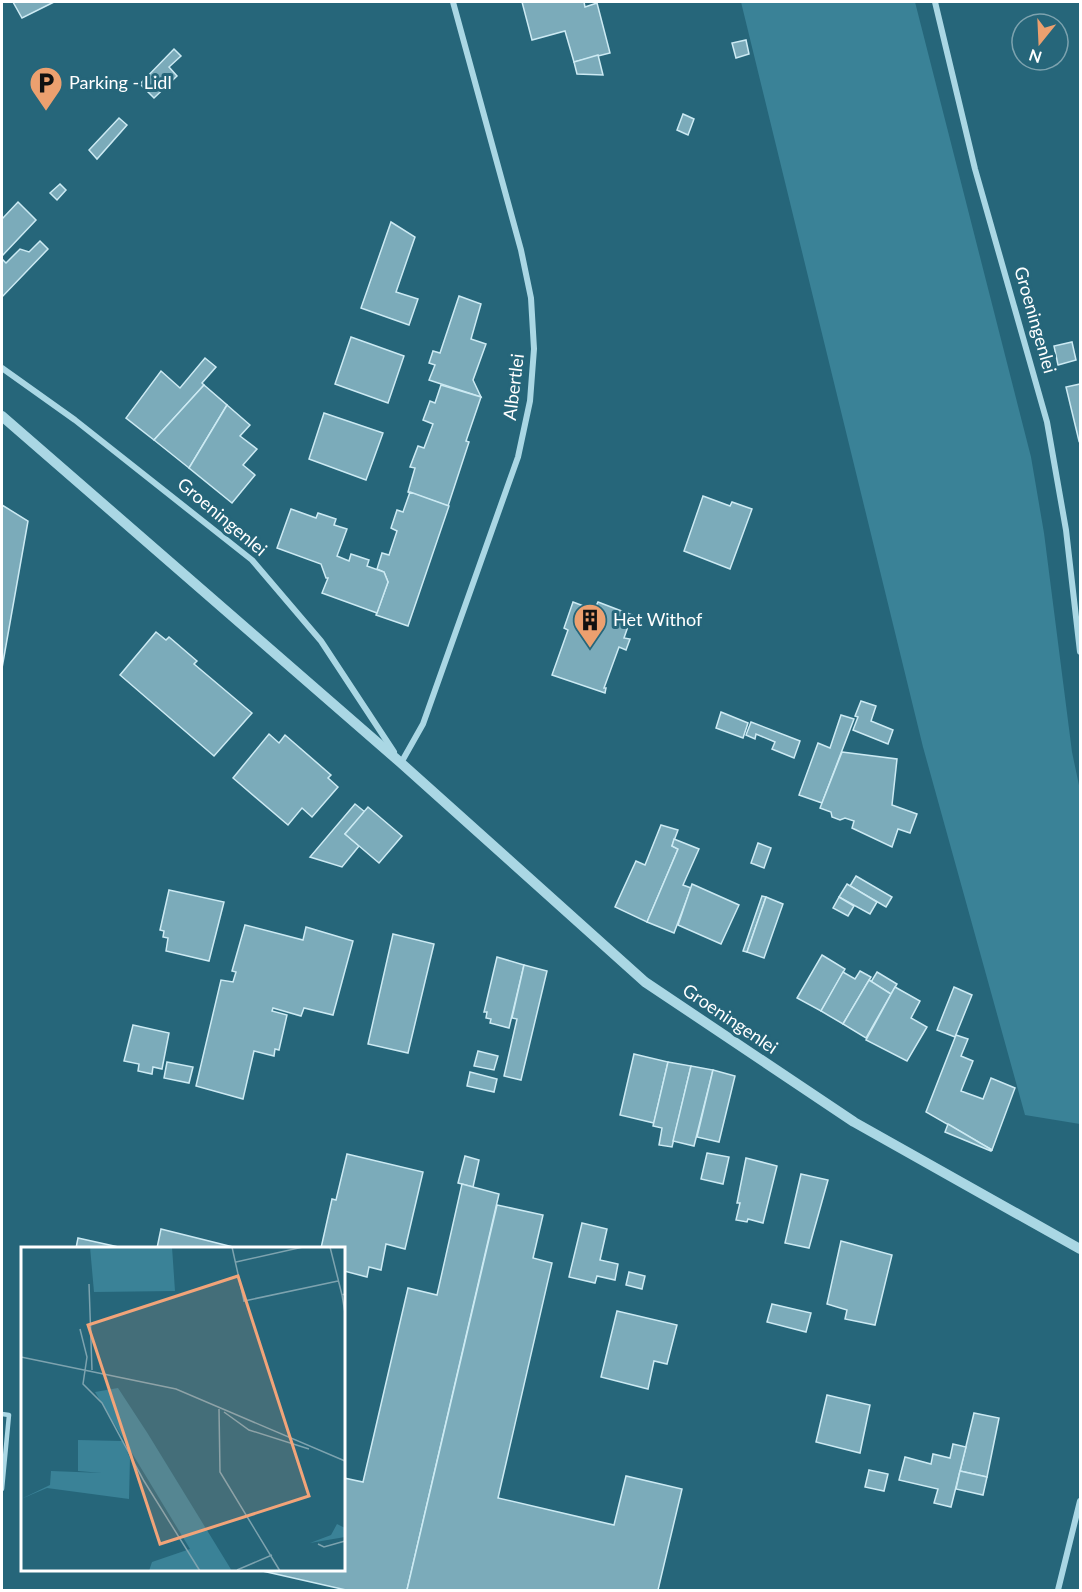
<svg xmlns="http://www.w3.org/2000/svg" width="1082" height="1592" font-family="Lato,sans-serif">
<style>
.green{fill:#3a8297}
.building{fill:#7babba;stroke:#cceaf3;stroke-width:1.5}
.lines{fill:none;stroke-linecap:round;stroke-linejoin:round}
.service{stroke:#aad7e4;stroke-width:4.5}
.minor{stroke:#aad7e4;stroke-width:6}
.tertiary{stroke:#aad7e4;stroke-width:10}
.labels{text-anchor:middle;stroke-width:6;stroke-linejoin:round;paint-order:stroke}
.poi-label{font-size:18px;fill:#fff;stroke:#26667a;text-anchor:start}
.street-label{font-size:18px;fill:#fff;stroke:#26667a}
.inset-road{fill:none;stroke:#7da3af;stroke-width:1.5}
.view{fill:#f2a479;fill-opacity:0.15;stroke:#f2a479;stroke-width:3}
.inset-edge{fill:none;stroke:#fff;stroke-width:3}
</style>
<rect width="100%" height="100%" fill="#26667a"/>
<!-- green -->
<polygon class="green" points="741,2 915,2 1031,457 1044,533 1072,752 1080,790 1080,1124 1025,1115 923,747"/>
<!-- building -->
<g class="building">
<polygon points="13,2 54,2 22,18"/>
<polygon points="522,2 584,2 585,7 597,3 610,53 574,62 565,31 532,40"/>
<polygon points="746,40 749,54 736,58 732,43"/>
<polygon points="174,49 181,56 169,67 177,76 154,98 140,84"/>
<polygon points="598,55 603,75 577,74 574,62"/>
<polygon points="683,114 694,119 688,135 677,130"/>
<polygon points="119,118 127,125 97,159 89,150"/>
<polygon points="60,184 66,190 57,200 50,193"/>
<polygon points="18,202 36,220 2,256 2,219"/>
<polygon points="391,222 415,237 396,292 418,299 409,325 361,308"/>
<polygon points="40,241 48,249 2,297 2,259 6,263 20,249 29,252"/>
<polygon points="459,296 481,304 471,339 486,344 473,380 481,397 429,380 435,365 429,363 433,351 440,353"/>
<polygon points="351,337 404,356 388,403 335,384"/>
<polygon points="1072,342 1076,360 1058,365 1054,346"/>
<polygon points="205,358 216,367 202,383 204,385 154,440 126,418 161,371 180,388"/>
<polygon points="1080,384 1080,440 1079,441 1066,387"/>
<polygon points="204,385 227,405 189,468 154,440"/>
<polygon points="441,385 481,397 466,441 469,442 448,506 408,492 415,468 410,467 418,446 424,448 433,424 423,420 430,401 435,403"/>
<polygon points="227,405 250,425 240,436 257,449 243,465 255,475 232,503 189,468"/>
<polygon points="324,413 383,433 366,480 309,459"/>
<polygon points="410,492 449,506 408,626 376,615 388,582 384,572 377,569 382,553 389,555 397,531 391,528 397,510 403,512"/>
<polygon points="703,496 730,506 732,502 752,509 730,569 684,551"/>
<polygon points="2,505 28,521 2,668"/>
<polygon points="291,509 316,518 318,513 336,519 334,525 347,529 337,556 349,561 351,554 369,560 367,566 384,572 388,582 377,613 322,593 328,578 326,578 321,564 277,548"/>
<polygon points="573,602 594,610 598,602 632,615 624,638 630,639 626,650 619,647 604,688 606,688 605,693 552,675 568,630 564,628"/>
<polygon points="156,632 166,640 169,637 197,661 194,664 252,713 214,756 120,675"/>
<polygon points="861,701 876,706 871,721 893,730 888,744 853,730 858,717 855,716"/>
<polygon points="721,712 748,723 743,738 716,728"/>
<polygon points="841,715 854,719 822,803 799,795 818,743 830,748"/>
<polygon points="751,722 800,741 794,758 772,749 775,742 756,734 755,739 746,735"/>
<polygon points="269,734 279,743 285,735 331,775 328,778 338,787 312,817 302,808 288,825 233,778"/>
<polygon points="842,752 897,759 892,805 917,814 910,833 898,829 892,847 852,828 854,821 845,818 840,820 832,817 831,812 820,808"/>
<polygon points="355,804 365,812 345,834 359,846 342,867 310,857"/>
<polygon points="368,807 402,836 379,863 345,834"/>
<polygon points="661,825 678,830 672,846 678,849 647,922 615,907 636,861 645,865"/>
<polygon points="674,839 699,849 683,885 691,888 674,933 647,922 678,849 672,846"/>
<polygon points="758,843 771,848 764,868 751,863"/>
<polygon points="856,876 892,897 886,907 850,886"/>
<polygon points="692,884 739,905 721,944 678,925"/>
<polygon points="847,884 877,902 870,914 839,897"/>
<polygon points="169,890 224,902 209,961 166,951 168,938 163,937 164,931 160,930"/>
<polygon points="762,896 766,897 747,952 743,951"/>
<polygon points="766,897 783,904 764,958 747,952"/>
<polygon points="839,897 854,906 848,916 833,908"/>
<polygon points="245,925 303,940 306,927 353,941 333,1015 304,1008 301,1016 273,1008 272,1011 287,1015 279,1050 275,1049 274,1056 254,1051 243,1099 196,1086 221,980 233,982 236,972 232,971"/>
<polygon points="393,934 434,944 408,1053 368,1044"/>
<polygon points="822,955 845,969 821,1011 797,998"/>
<polygon points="497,957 524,965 509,1028 490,1023 491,1019 486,1018 487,1012 484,1012"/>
<polygon points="524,965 547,971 521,1080 504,1076 517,1019 512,1018"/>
<polygon points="860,971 871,977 843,1024 821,1011 843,972 855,979"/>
<polygon points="877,972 897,984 891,994 871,982"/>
<polygon points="869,980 891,994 866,1038 843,1024"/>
<polygon points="895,987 920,1001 911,1018 927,1027 907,1061 866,1040"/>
<polygon points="954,987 972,995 955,1037 937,1030"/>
<polygon points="133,1025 169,1033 162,1069 153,1067 152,1074 138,1071 139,1064 124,1061"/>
<polygon points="956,1035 968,1039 961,1056 973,1061 961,1091 983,1099 991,1078 1015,1088 992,1150 926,1112"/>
<polygon points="478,1051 498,1056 494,1070 474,1066"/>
<polygon points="634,1054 668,1062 654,1123 620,1115"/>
<polygon points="167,1062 193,1067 189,1083 164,1078"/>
<polygon points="668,1062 691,1066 672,1147 659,1145 662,1128 653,1126"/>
<polygon points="691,1066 713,1070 694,1146 673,1141"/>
<polygon points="713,1070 735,1076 719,1142 697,1137"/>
<polygon points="470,1072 497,1079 494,1092 467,1086"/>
<polygon points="948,1124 992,1150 991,1151 945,1132"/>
<polygon points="707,1153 729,1157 723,1184 701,1179"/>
<polygon points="347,1154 423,1172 405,1249 386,1244 381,1270 369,1267 367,1277 344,1271 344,1248 321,1248 332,1199 336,1200"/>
<polygon points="465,1156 479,1160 473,1187 458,1183"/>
<polygon points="746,1158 777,1166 763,1223 748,1219 747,1222 736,1220 740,1203 737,1203"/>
<polygon points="801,1174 828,1180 809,1248 785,1243"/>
<polygon points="462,1184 499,1194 407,1590 346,1590 258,1570 344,1570 344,1478 363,1482 408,1288 437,1295"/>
<polygon points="497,1205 543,1215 533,1258 552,1263 498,1498 614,1525 626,1476 682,1489 658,1590 407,1590"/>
<polygon points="582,1223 607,1229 600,1260 618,1264 615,1280 597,1276 595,1283 569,1277"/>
<polygon points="161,1229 237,1248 157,1248"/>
<polygon points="78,1238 123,1248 76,1248"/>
<polygon points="841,1241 892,1255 875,1325 845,1319 847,1310 827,1304"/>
<polygon points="629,1272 645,1276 642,1289 626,1285"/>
<polygon points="772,1304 811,1313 806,1332 767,1322"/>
<polygon points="617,1311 677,1325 667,1364 654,1361 648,1389 601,1377"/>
<polygon points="827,1395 870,1405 860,1453 816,1442"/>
<polygon points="974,1413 999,1418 987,1477 960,1471"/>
<polygon points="953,1444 966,1447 951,1507 934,1503 938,1489 899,1480 905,1457 931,1464 933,1454 950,1458"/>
<polygon points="869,1470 888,1474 884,1491 865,1487"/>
<polygon points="960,1471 987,1477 983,1495 956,1489"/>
</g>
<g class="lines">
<!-- service -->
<polyline class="service" points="2,1414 9,1415 2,1489"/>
<!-- minor -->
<g class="minor">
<polyline points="935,2 975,169 1047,422 1066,530 1080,652"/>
<polyline points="2,368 75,420 252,560 321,641 394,752"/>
<polyline points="400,761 401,763 423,724 518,457 530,401 534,349 531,298 521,250 453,2"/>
<polyline points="1058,1590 1080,1501"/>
</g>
<!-- tertiary -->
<polyline class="tertiary" points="2,416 401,763 645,982 854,1122 1080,1249"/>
</g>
<!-- icons -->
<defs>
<g id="parking-pin" transform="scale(1.725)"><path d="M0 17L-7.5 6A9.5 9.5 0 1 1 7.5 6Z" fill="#eca06f" stroke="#26667a"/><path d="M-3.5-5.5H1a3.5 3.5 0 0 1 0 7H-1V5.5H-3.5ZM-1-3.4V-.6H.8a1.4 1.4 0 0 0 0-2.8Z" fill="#111"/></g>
<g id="building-pin" transform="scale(1.725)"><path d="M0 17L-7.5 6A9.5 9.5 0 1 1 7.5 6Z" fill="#eca06f" stroke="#26667a"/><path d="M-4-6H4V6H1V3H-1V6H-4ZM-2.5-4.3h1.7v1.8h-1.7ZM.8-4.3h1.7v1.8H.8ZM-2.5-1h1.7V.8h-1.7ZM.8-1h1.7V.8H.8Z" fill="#111"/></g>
</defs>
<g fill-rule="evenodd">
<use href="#parking-pin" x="46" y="83"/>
<use href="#building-pin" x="590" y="620"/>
</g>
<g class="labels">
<!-- poi labels -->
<g class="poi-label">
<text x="69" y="89">Parking - Lidl</text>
<text x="613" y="626">Het Withof</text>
</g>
<!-- street labels -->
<g class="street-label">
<text transform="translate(1035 320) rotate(74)" y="6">Groeningenlei</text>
<text transform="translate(514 387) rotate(-83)" y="6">Albertlei</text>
<text transform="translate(222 517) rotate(40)" y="6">Groeningenlei</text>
<text transform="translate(730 1019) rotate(34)" y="6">Groeningenlei</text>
</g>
</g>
<!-- overview -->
<g transform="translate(21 1247)">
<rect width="324" height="324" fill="#26667a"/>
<path d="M69,0h82l3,44 -81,1zM97,141l30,46 84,137h-83l3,-9 38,-13 -95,-157zM57,193l44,1 8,17 -1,41 -82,-11 -26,11 29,-14 1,-14 51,2 -24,-2zM316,277l8,4v9l-35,6 21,-8z" fill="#3a8297"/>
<path class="inset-road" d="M211,0l12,54 94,-20M309,0l12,48 3,-1M215,15l67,-15M68,37l3,86M321,48l3,18M59,82l7,28 -4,27 19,19 42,78 56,90M0,110l155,32 169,72M198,162l1,63 60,99M203,165l25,18 60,19M297,297l6,3 21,-6M216,323l35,-15"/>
<path class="view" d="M217,29l71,220 -149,48 -72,-219z"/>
<rect width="324" height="324" class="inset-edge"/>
</g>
<!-- border -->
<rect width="1082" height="1592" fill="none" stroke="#ffffff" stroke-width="6"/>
<!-- north arrow -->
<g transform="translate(1040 42) rotate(198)"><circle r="28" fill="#26667a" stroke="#7da3af" stroke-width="1.5"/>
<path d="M0-4.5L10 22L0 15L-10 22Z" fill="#eca06f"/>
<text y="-9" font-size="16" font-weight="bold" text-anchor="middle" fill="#ffffff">N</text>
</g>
</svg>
